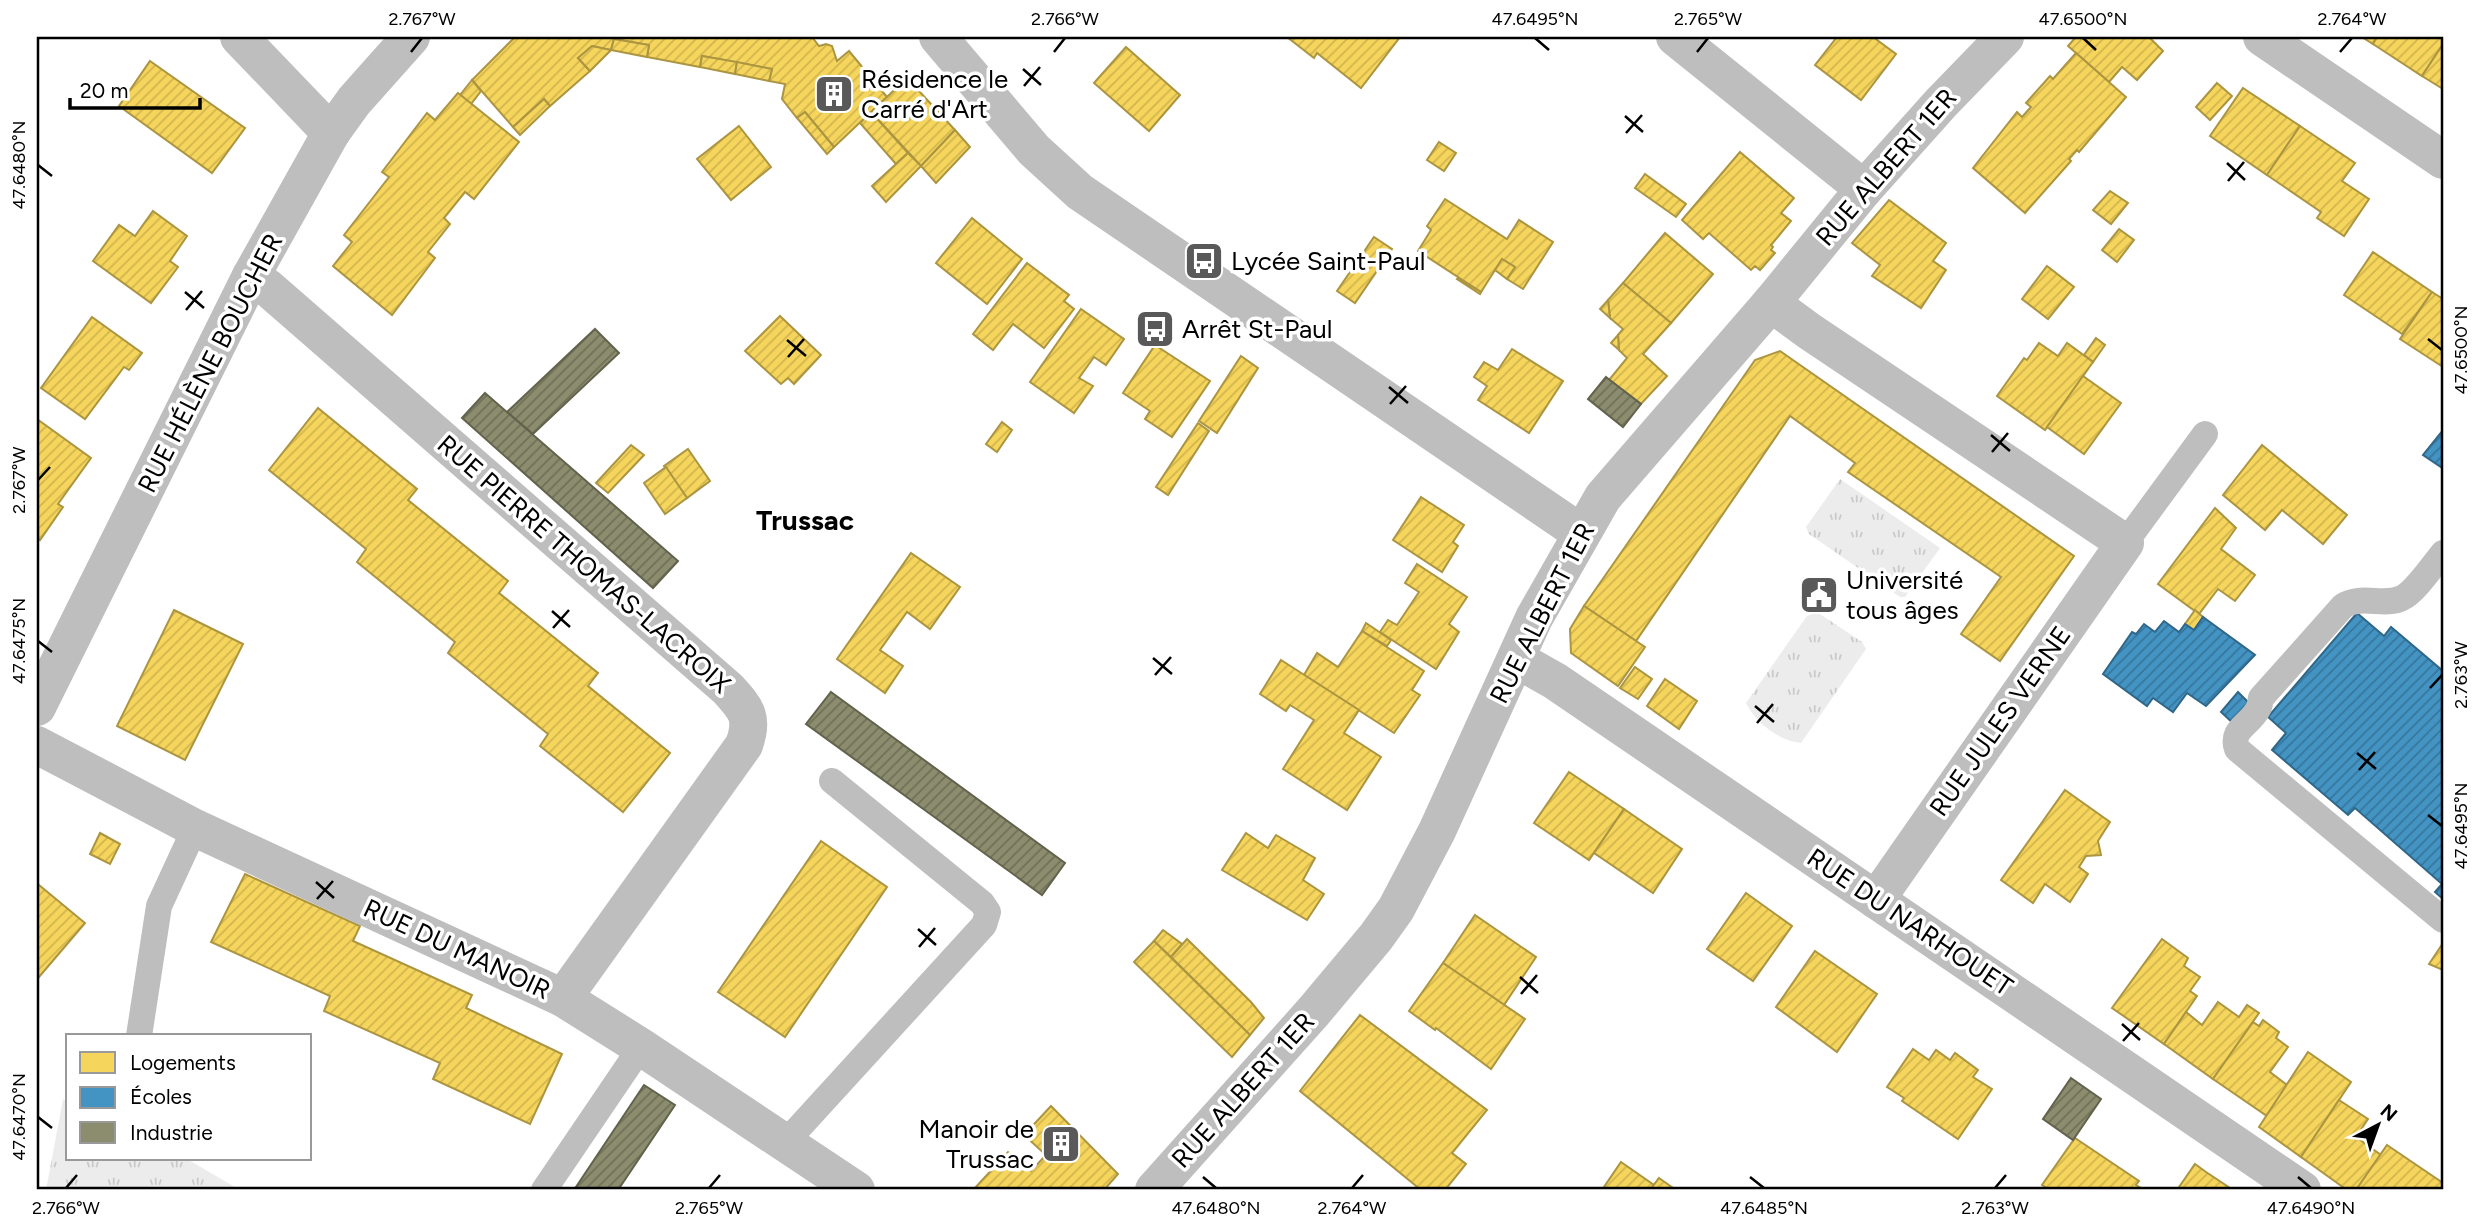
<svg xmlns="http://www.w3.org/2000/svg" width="2480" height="1227" font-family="Figtree,sans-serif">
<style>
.grass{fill:url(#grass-tufts)}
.homes{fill:url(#homes-hatch);stroke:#ac9540;stroke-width:2}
.schools{fill:url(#schools-hatch);stroke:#2f6788;stroke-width:2}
.industry{fill:url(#industry-hatch);stroke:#62624d;stroke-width:2}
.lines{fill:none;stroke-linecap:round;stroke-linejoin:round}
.lane{stroke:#bebebe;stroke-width:26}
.street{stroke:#bebebe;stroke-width:38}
.ticks{fill:none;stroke:#000;stroke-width:2.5}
.labels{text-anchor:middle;stroke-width:7;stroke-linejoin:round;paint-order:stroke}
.poi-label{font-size:26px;fill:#000;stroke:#fff;text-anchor:start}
.street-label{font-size:26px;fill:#000;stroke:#fff}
.neighbourhood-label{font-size:28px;font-weight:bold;fill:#000;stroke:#fff}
.neatline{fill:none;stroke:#000;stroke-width:2.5}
.ticks-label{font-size:18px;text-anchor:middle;fill:#000}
</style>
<defs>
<pattern id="grass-tufts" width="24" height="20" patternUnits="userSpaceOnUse" patternTransform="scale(1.75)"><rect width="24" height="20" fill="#ececec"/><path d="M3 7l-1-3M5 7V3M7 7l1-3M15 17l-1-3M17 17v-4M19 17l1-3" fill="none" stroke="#c9c9c9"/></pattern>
<pattern id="homes-hatch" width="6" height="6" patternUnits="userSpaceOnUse" patternTransform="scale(1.75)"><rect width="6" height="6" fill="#f6d55c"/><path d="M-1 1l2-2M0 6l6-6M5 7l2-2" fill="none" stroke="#d1b54e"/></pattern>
<pattern id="schools-hatch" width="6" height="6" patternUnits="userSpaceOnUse" patternTransform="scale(1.75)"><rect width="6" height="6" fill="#4393c3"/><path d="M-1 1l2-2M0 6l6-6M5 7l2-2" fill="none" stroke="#36769c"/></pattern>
<pattern id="industry-hatch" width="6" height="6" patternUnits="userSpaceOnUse" patternTransform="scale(1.75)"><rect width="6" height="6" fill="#8c8c6e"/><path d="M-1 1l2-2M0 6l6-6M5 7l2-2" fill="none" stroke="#707058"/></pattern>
</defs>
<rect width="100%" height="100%" fill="#fff"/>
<!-- grass -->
<g class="grass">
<polygon points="1840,479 1940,548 1905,597 1900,597 1809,534 1806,527"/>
<path d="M1817,612l45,30 4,7 -65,94c-22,-2 -45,-20 -55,-40l61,-87z"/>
<polygon points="63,1099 68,1102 68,1159 187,1159 240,1190 46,1190"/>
</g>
<!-- homes -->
<g class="homes">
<polygon points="515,37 812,37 819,46 826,44 832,46 837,61 849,51 887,97 834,147 805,112 797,118 782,99 785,84 769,81 772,69 702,56 700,67 647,57 649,45 614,39 611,50 592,46 578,58 590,71 550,106 544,99 513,127 472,80"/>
<polygon points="1287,37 1400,37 1361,88 1317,53 1314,58"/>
<polygon points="1837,37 1873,37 1896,54 1861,100 1815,65"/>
<polygon points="2076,37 2149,37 2163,51 2137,80 2122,67 2109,82 2068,46"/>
<polygon points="2362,37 2377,37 2373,44"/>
<polygon points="2377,37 2443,37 2443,44 2422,76 2373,44"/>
<polygon points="614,39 649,45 647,57 611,50"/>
<polygon points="2443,44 2443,89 2422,76"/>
<polygon points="592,46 611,50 590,71 578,58"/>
<polygon points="1126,47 1180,95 1149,131 1094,83"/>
<polygon points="2076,53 2126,97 2079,152 2077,150 2069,159 2071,161 2025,213 1973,168 2017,112 2022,117 2031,107 2026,103 2050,76 2053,79"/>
<polygon points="702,56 737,62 735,74 700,67"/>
<polygon points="150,61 245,128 212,173 119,106"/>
<polygon points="737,62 772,69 769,81 735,74"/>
<polygon points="907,78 955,130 921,166 871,112"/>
<polygon points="472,80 481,91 471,104 460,95"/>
<polygon points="2217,83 2232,96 2210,120 2196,107"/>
<polygon points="2243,88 2300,126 2267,175 2210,136"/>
<polygon points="458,93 519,142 474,199 465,192 444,218 450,224 428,252 435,258 392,315 333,266 352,242 344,235 389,177 382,172 427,113 435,120"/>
<polygon points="544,99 550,106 520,135 513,127"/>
<polygon points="805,112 834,147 827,154 797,118"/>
<polygon points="871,112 908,153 896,164 860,123"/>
<polygon points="739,126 771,167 731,200 697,159"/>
<polygon points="2300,126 2355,163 2342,181 2369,199 2344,236 2317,218 2321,212 2267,175"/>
<polygon points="955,130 970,147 936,183 921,166"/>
<polygon points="1439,142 1456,153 1444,171 1427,160"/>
<polygon points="1740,152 1794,198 1781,213 1791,221 1771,245 1773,247 1771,250 1775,253 1760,270 1755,266 1751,270 1709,233 1703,239 1682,220"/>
<polygon points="908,153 921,166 886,202 872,186"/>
<polygon points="1645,174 1686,204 1676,217 1635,188"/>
<polygon points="2110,191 2128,203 2111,224 2093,210"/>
<polygon points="1445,199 1507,239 1519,220 1553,242 1523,289 1507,279 1515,267 1502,259 1481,292 1418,251 1431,230 1427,226"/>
<polygon points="1889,200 1946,243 1933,261 1946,270 1921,308 1872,276 1880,265 1852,243"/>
<polygon points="153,211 187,236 170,261 178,267 151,303 93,261 119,225 135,236"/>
<polygon points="972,218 1022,259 987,304 936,263"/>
<polygon points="2119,229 2134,240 2117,262 2102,250"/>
<polygon points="1665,233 1713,274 1671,323 1623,283"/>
<polygon points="1374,237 1392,249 1355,303 1337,291"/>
<polygon points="2373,252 2432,292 2402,334 2344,295"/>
<polygon points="1502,259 1515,267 1507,279 1495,270"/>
<polygon points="1027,263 1069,295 1064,301 1074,309 1044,348 1013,324 993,350 973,334"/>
<polygon points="2047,266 2074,287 2048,319 2022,299"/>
<polygon points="1458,278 1481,292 1480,294 1457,279"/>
<polygon points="1623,283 1671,323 1643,354 1667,376 1641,404 1609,380 1627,358 1619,350 1618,335 1623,329 1610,318 1608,300"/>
<polygon points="2432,292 2443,299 2443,367 2400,339"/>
<polygon points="1608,300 1610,318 1600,309"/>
<polygon points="1081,309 1124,339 1106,365 1094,357 1079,378 1093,386 1074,413 1030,382"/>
<polygon points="780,316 821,355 794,384 788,378 781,384 745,351"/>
<polygon points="92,317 142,353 129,370 124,367 85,419 41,388"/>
<polygon points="1618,335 1619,350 1611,343"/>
<polygon points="2096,338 2105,345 2093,362 2084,355"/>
<polygon points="2039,343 2058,356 2067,343 2093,362 2045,430 1997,396 2024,358 2027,360"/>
<polygon points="1155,345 1210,381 1172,437 1145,419 1150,411 1123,393"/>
<polygon points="1512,349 1563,381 1529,433 1478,400 1487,386 1474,377 1484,362 1498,370"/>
<polygon points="1780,351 2074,556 2000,661 1961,634 2001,577 1848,472 1855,463 1790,416 1636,641 1584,606 1755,360"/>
<polygon points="1241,356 1258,368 1217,433 1199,421"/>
<polygon points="2083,376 2121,403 2084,454 2047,427"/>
<polygon points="318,408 417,489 408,500 508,581 499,593 598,673 588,686 670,753 623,812 540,746 548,734 448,653 455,642 357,562 366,549 269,470"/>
<polygon points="37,419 91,458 58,504 63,507 40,540 37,538"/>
<polygon points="1002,422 1012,430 997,452 986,444"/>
<polygon points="1198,423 1209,431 1168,495 1156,487"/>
<polygon points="631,445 644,455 608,493 596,483"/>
<polygon points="2262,445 2347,515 2323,544 2282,510 2265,530 2223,495"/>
<polygon points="688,449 710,481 687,498 664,466"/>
<polygon points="666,467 687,498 665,514 644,483"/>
<polygon points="1421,497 1464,525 1453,542 1458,546 1442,572 1393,540"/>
<polygon points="2215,508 2236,528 2221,549 2255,575 2235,601 2218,589 2199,614 2158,584"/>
<polygon points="911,553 960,587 930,629 907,612 880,650 903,666 885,693 837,659"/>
<polygon points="1417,564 1467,597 1449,624 1459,632 1436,669 1380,632 1388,620 1397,625 1419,592 1405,583"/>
<polygon points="1584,606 1645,647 1618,686 1571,653 1570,629"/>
<polygon points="174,610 243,644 185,760 117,726"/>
<polygon points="2195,610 2203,617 2194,630 2185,624"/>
<polygon points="1366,623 1391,640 1387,646 1362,631"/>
<polygon points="1362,631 1424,671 1412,690 1420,695 1394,733 1304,675 1317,653 1338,667"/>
<polygon points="1281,660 1359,710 1344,733 1381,757 1347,810 1283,769 1314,720 1290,705 1286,711 1260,694"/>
<polygon points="1635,667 1652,679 1638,699 1620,688"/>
<polygon points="1665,679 1697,701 1679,729 1647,706"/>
<polygon points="1569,772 1624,809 1589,860 1534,823"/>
<polygon points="2065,790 2110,822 2098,841 2101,855 2086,856 2079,867 2088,874 2070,902 2045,884 2033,903 2001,880"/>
<polygon points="1624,809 1682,849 1653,893 1594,853"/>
<polygon points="100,833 120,844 110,864 90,854"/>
<polygon points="1246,833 1268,848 1276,835 1315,858 1303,880 1324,894 1307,920 1222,870"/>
<polygon points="821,841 887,887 785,1037 718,992"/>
<polygon points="245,874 360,926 353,941 472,995 466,1008 562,1054 530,1124 433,1079 440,1063 324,1011 330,996 211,942"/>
<polygon points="39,885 85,923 39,977 37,975 37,887"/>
<polygon points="1746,893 1792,926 1753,981 1707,949"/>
<polygon points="1475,915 1536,957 1504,1005 1443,963"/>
<polygon points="1163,930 1182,944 1171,957 1154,941"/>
<polygon points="1187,939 1251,1002 1264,1018 1250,1035 1171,957"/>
<polygon points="2162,939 2188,958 2184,966 2200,977 2190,991 2197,996 2164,1044 2112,1008"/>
<polygon points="1154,941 1250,1035 1232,1057 1134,962"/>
<polygon points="2443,943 2443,970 2429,964"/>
<polygon points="1815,951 1877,994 1837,1052 1776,1007"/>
<polygon points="1443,963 1525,1019 1491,1069 1436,1028 1435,1030 1409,1011"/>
<polygon points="2218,1002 2239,1017 2247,1005 2259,1013 2213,1079 2164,1044 2186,1012 2202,1025"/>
<polygon points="1360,1015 1487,1110 1452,1153 1466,1164 1445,1190 1421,1190 1300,1091"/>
<polygon points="2263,1020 2279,1032 2276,1038 2288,1047 2270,1072 2287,1085 2267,1116 2213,1079 2253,1022 2259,1026"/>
<polygon points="1913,1049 1929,1060 1936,1050 1950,1060 1955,1053 1978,1070 1973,1077 1992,1089 1958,1139 1902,1101 1904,1098 1887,1087"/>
<polygon points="2308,1052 2351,1082 2301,1157 2259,1127"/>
<polygon points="2339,1100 2368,1119 2356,1137 2381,1155 2356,1190 2347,1190 2301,1157"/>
<polygon points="1051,1106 1118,1174 1104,1190 973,1190 1008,1152 1031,1171 1046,1155 1024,1135"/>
<polygon points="2075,1138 2139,1181 2136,1185 2144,1190 2050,1190 2042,1185"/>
<polygon points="2387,1145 2443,1183 2443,1190 2356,1190"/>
<polygon points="1621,1162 1654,1185 1650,1190 1609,1190 1604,1187"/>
<polygon points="2195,1164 2206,1172 2233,1190 2177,1190"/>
<polygon points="1659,1178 1676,1190 1650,1190"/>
</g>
<!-- schools -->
<g class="schools">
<polygon points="2443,430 2443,464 2441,467 2423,455"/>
<polygon points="2357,613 2384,636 2391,627 2443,671 2443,899 2435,892 2442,884 2355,808 2348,815 2272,750 2286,733 2268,717"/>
<polygon points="2203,617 2255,655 2206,706 2187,693 2173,712 2153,698 2147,706 2103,674 2132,632 2136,634 2144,624 2155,632 2164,621 2179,632 2185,624 2194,630"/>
<polygon points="2238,692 2252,706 2235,725 2221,712"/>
</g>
<!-- industry -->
<g class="industry">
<polygon points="595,329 619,353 533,434 507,412"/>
<polygon points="1606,377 1641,404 1623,427 1588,399"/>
<polygon points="485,393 678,561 653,588 462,418"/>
<polygon points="831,692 1065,863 1042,895 806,724"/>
<polygon points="2071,1078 2101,1099 2073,1140 2043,1119"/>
<polygon points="644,1085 675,1105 618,1190 574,1190"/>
</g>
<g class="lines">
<!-- lane -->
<g class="lane">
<polyline points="2125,543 2205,434"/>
<path d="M2443,553c-10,12 -28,39 -41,45 -18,9 -41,-4 -59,8l-82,92c-1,4 -1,8 -3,11 -8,16 -28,20 -21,40l206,171"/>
<polyline points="139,1036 159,906 195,828"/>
<polyline points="784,1144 984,925 988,912 982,903 832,781"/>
<polyline points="544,1190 641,1047"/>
</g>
<!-- street -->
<g class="street">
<polyline points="239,37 331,133"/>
<polyline points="938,37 1034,150 1080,192 1581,533"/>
<polyline points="1675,37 1864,189"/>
<polyline points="2262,37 2443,160"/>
<path d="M251,276l17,12 460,401c18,20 26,28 16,56l-181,253"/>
<polyline points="1771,303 1809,331 2125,543 1876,900"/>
<polyline points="1516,659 1555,681 2302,1190"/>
<polyline points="37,707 251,276 331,133 354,101 411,37"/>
<polyline points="37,745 195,828 563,998 641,1047 856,1190"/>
<polyline points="1154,1190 1314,1011 1376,937 1396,909 1437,831 1534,618 1603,497 1771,303 1864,189 1941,103 2005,37"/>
</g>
</g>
<!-- ticks -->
<path class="ticks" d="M1535,38l14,12M2083,38l13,12M411,52l11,-14M1054,52l11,-14M1697,52l11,-14M2340,52l12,-14M1023,69l18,16M1024,86l16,-19M1625,116l18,16M1626,133l16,-18M2227,163l18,17M38,165l14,11M2228,181l16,-19M185,292l19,16M186,310l16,-19M2428,339l14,11M787,340l19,16M788,357l16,-18M1389,387l19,16M1390,404l16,-18M1991,435l19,16M1992,452l16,-19M38,480l12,-13M552,611l18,16M553,628l16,-18M38,641l14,11M1153,658l19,16M1155,675l16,-18M2430,688l12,-13M1755,706l19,16M1757,723l16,-19M2357,753l19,16M2359,770l16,-18M2428,815l14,11M316,882l18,16M317,899l16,-18M918,929l18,16M919,947l16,-19M1520,977l18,16M1521,994l16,-19M2122,1024l18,16M2123,1041l16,-18M38,1117l14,11M1203,1177l13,11M1750,1177l14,11M2298,1177l13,11M66,1188l11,-13M709,1188l11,-13M1352,1188l11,-13M1995,1188l11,-13"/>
<!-- icons -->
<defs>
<g id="building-square" transform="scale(2.0125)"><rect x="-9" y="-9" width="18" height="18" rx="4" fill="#595959" stroke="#fff"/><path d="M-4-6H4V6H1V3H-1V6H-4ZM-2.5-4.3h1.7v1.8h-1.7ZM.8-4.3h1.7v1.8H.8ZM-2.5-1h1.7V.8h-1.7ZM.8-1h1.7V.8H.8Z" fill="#fff"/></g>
<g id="bus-square" transform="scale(2.0125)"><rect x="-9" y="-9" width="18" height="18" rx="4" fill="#595959" stroke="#fff"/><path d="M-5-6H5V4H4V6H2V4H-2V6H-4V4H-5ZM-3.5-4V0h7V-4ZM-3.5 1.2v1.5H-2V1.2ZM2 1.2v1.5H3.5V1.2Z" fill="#fff"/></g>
<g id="civic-square" transform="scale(2.0125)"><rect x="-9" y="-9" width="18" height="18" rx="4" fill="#595959" stroke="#fff"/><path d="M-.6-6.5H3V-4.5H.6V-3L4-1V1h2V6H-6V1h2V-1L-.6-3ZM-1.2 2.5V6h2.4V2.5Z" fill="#fff"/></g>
</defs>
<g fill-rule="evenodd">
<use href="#building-square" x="834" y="94"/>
<use href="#bus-square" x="1204" y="261"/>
<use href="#bus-square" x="1155" y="329"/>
<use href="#civic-square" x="1819" y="595"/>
<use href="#building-square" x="1061" y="1144"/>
</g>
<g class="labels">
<!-- poi labels -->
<g class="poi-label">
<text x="861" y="88">Résidence le<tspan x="861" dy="30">Carré d'Art</tspan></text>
<text x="1231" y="270">Lycée Saint-Paul</text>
<text x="1182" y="338">Arrêt St-Paul</text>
<text x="1846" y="589">Université<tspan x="1846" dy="30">tous âges</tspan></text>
<text x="1034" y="1138" text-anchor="end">Manoir de<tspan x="1034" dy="30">Trussac</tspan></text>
</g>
<!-- street labels -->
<g class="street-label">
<text transform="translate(1886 167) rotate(-49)" y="9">RUE ALBERT 1ER</text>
<text transform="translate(210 363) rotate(-63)" y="9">RUE HÉLÈNE BOUCHER</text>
<text transform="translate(584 564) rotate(41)" y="9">RUE PIERRE THOMAS-LACROIX</text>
<text transform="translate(1542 613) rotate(-63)" y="9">RUE ALBERT 1ER</text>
<text transform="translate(2000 721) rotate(-55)" y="9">RUE JULES VERNE</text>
<text transform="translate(1910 922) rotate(34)" y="9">RUE DU NARHOUET</text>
<text transform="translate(457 949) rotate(25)" y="9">RUE DU MANOIR</text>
<text transform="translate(1243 1090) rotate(-48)" y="9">RUE ALBERT 1ER</text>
</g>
<!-- neighbourhood labels -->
<g class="neighbourhood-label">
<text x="805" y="530">Trussac</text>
</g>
</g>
<!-- border -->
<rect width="2480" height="1227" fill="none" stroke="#ffffff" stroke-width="77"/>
<!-- legend -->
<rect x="66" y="1034" width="245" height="126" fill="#ffffff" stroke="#999999" stroke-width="2"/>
<rect x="80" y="1052" width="35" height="21" fill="#f6d55c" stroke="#999999" stroke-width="2"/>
<text x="130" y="1070" font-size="21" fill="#000000">Logements</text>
<rect x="80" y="1087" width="35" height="21" fill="#4393c3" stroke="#999999" stroke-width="2"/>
<text x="130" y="1104" font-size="21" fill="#000000">Écoles</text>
<rect x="80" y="1122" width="35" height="21" fill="#8c8c6e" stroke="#999999" stroke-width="2"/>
<text x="130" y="1140" font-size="21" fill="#000000">Industrie</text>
<!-- north arrow -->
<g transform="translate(2378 1125) rotate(41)" stroke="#ffffff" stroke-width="5" paint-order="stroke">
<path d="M0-5L12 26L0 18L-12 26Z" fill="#000000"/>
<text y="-10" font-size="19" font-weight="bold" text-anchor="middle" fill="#000000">N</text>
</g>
<!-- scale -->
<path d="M70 98v10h130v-10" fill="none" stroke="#000000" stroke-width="3.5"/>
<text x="80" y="98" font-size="21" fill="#000000" stroke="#ffffff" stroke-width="5" paint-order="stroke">20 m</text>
<rect x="38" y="38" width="2404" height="1150" class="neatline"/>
<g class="ticks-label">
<text x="422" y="25">2.767°W</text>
<text x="1065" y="25">2.766°W</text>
<text x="1535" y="25">47.6495°N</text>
<text x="1708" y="25">2.765°W</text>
<text x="2083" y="25">47.6500°N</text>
<text x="2352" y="25">2.764°W</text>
<text transform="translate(19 165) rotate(-90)" y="6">47.6480°N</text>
<text transform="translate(2461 350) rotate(-90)" y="6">47.6500°N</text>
<text transform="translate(19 480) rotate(-90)" y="6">2.767°W</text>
<text transform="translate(19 641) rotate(-90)" y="6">47.6475°N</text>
<text transform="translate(2461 675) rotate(-90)" y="6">2.763°W</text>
<text transform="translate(2461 826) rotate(-90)" y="6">47.6495°N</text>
<text transform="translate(19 1117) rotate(-90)" y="6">47.6470°N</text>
<text x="66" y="1214">2.766°W</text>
<text x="709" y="1214">2.765°W</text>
<text x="1216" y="1214">47.6480°N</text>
<text x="1352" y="1214">2.764°W</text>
<text x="1764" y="1214">47.6485°N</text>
<text x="1995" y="1214">2.763°W</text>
<text x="2311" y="1214">47.6490°N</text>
</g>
</svg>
